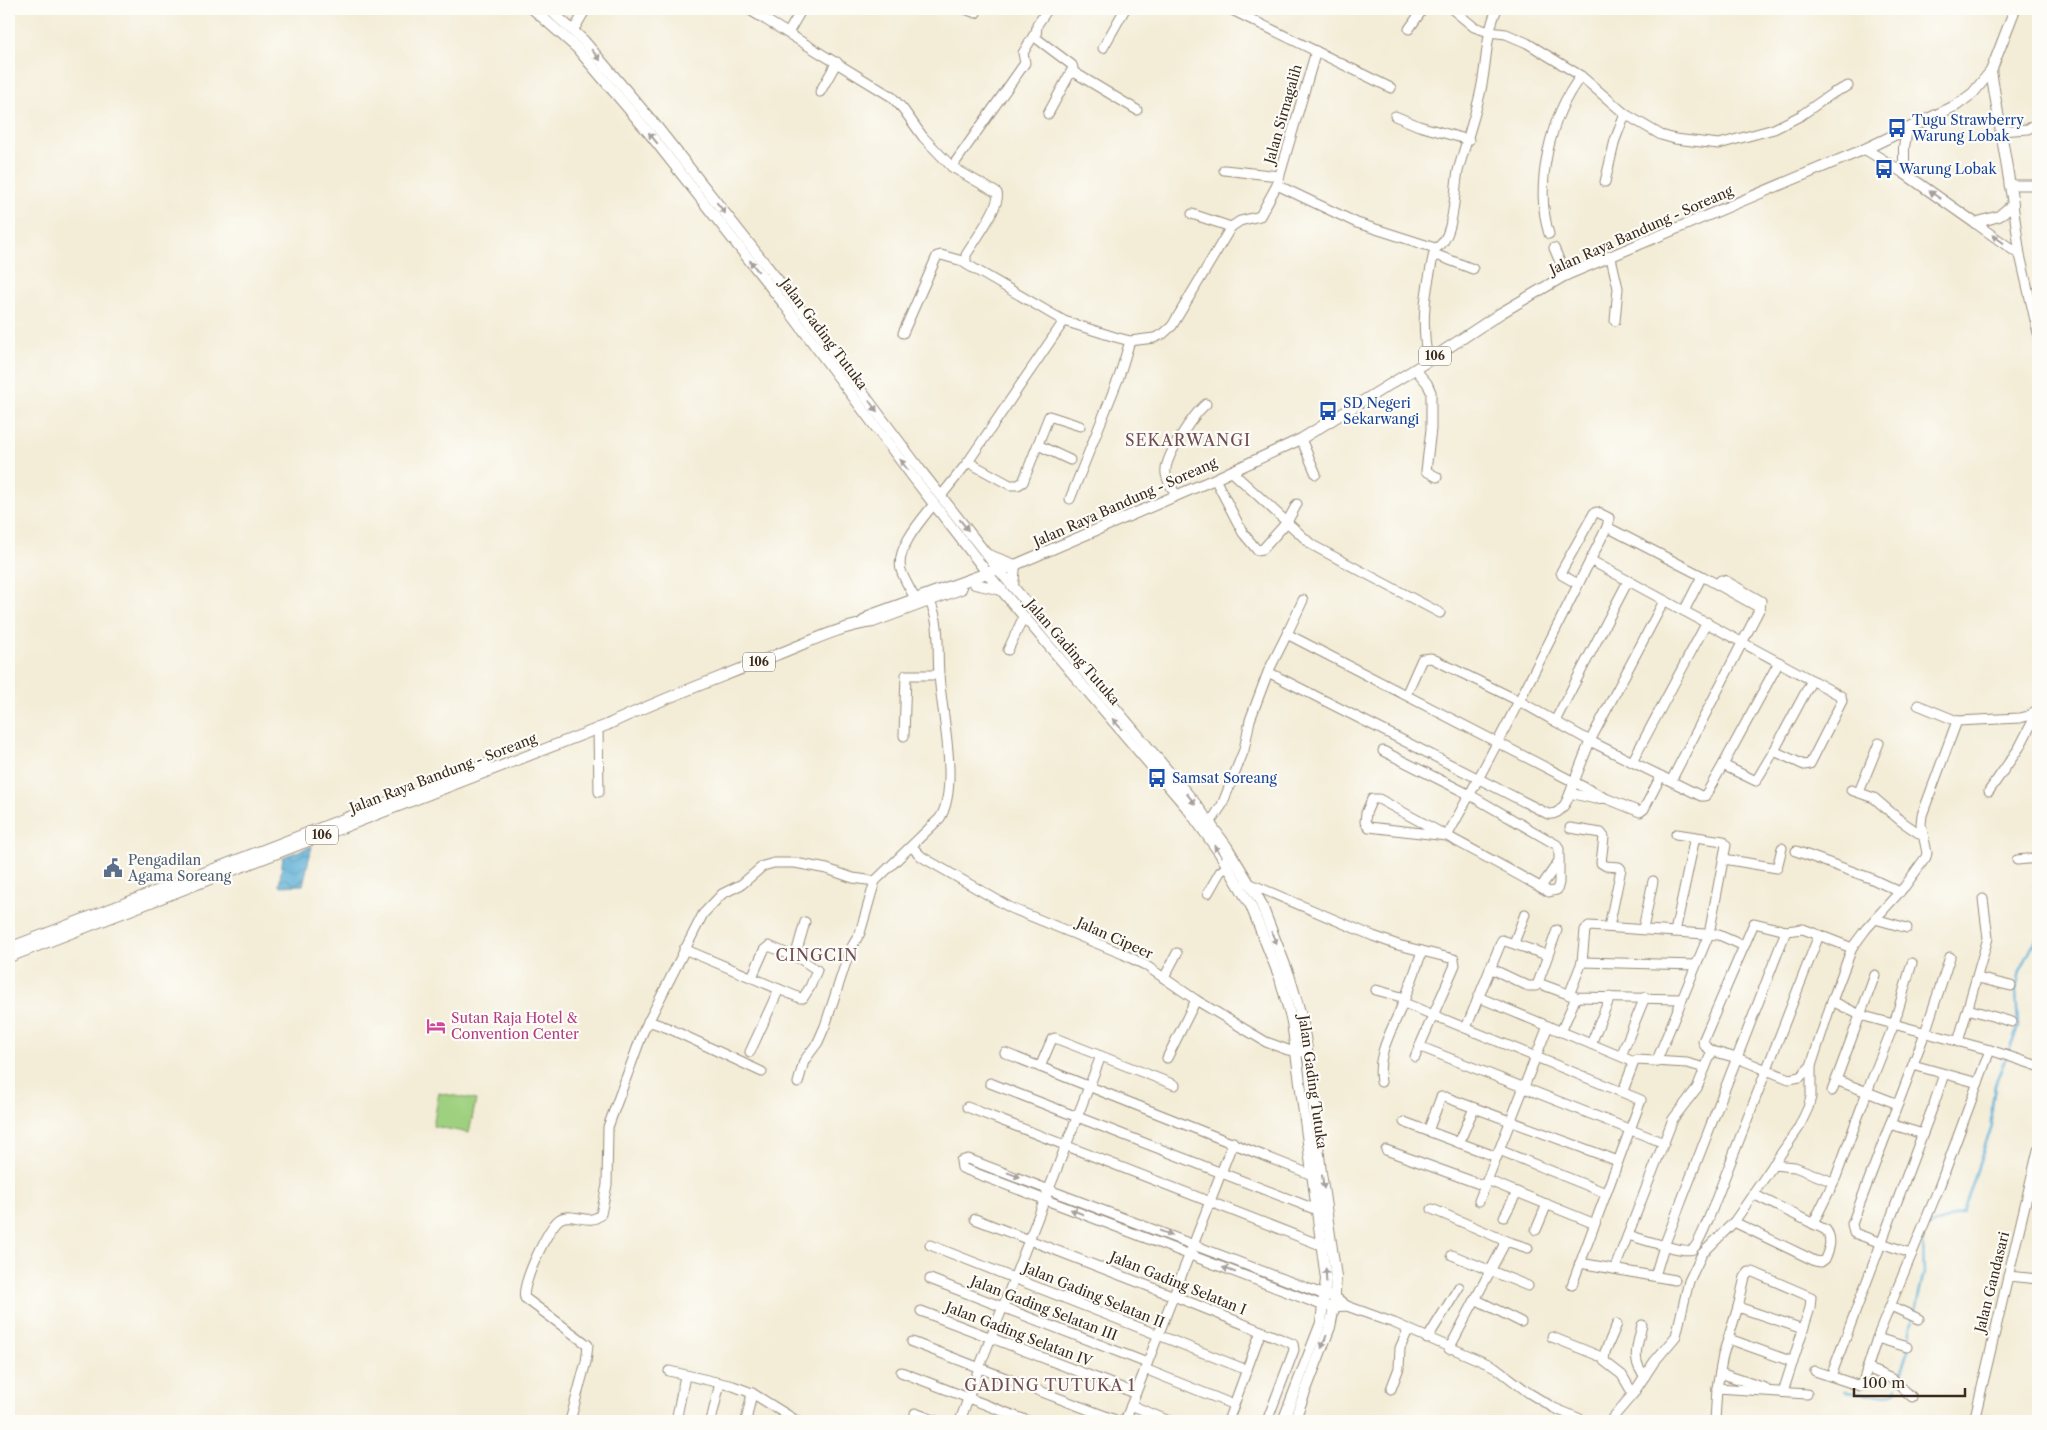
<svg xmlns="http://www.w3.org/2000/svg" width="2047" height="1430" font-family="'Libre Caslon Text',serif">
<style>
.pitch{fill:#9ed07f;stroke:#6c7d4e}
.water{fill:url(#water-waves);stroke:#4b6c7a}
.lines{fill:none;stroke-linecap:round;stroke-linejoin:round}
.stream{stroke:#5baed6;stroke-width:2.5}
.minor-casing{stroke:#978b7a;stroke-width:11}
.major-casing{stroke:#978b7a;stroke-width:12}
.minor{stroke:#fff;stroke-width:9}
.major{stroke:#fff;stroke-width:10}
.oneway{fill:#a79f9a}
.labels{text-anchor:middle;stroke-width:4.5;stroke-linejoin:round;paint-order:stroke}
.shield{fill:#fdfcf7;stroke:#75695f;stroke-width:1}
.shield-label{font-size:12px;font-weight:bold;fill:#3b2a1e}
.street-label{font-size:14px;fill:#3b2a1e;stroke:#fdfcf7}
.transit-label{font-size:14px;fill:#164399;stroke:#fdfcf7;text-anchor:start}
.service-label{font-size:14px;fill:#4e5e75;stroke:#fdfcf7;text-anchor:start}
.hotel-label{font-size:14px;fill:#b23c85;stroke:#fdfcf7;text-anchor:start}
.quarter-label{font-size:16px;letter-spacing:1px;fill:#714e57;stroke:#fdfcf7}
</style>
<defs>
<pattern id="water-waves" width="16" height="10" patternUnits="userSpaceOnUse" patternTransform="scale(1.25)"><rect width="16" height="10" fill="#5baed6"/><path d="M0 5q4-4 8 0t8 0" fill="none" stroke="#4c8ead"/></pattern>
</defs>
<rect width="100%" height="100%" fill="#fdfcf7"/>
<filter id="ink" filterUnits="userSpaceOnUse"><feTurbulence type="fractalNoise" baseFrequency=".02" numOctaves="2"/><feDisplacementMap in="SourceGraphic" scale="10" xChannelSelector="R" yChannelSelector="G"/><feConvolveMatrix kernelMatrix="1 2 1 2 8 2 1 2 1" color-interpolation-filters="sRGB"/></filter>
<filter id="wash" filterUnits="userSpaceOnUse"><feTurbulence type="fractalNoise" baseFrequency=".0096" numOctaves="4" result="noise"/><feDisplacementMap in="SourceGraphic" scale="20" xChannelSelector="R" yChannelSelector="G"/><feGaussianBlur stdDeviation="1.12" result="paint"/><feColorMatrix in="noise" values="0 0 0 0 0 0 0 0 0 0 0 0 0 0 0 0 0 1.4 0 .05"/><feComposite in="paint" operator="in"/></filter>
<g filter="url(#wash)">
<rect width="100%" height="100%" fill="#f3ecd6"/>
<!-- pitch -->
<polygon class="pitch" points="439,1093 476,1100 469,1133 433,1126"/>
<!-- water -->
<polygon class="water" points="312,846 303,885 279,886 283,857"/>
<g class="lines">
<!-- stream -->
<g class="stream">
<polyline points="1926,1228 1963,1212 1992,1125 1992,1106 1995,1085 2018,1027 2016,990 2020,971 2038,935"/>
<polyline points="1899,1381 1907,1356 1910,1331 1924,1273 1923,1238"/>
<path d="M1845,1392c17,2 36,6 51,-2l1,-3"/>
</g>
</g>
</g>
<g filter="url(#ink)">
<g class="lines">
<!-- minor casing -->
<g class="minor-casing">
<g id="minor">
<path d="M748,9l144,88 11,12 20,28 29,30 45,26c5,11 -24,50 -31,62v9l98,57 51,16 15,4 24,-3 9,-4 9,-8 59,-99 9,-6 20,-5 17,-31 80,38 78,25c-9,41 -15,71 -7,113"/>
<polyline points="965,9 976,13"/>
<polyline points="1048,9 1037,25 1036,38 1072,65 1073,68 1048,114"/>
<polyline points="1230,9 1391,88"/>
<polyline points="1452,9 1474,27 1489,32 1506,34 1527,43 1581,76 1625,114 1661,135 1675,139 1719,144 1774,129 1800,116 1833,93 1848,86"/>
<polyline points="1409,29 1423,9"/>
<polyline points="573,31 586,9"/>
<polyline points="788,33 802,9"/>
<polyline points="1103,48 1125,9"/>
<polyline points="1072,71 1137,110"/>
<polyline points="820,92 837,62"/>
<polyline points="1395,116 1419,126 1469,140"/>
<polyline points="2000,131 2028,129 2034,125"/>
<polyline points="952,167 1025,63 1023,53 1035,33"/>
<polyline points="1224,170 1279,176"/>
<polyline points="1605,182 1615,140 1625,114"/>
<polyline points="1277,185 1316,51"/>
<polyline points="2009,185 2038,185"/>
<polyline points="2013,204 2020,255 2038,333"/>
<polyline points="1192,214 1231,227"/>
<polyline points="1975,223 2020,255"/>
<path d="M1549,234c-15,-49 1,-118 32,-158"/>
<path d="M1435,248c20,-6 19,-58 23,-77 7,-26 16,-51 22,-77 7,-28 5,-58 17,-85"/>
<polyline points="1554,248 1566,276"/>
<polyline points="1434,254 1473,269"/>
<polyline points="1611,258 1618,288 1615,321"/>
<polyline points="903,333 937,256 941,255 966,262"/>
<polyline points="1415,369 1427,383 1431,392 1431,429 1426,471 1437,477"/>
<polyline points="1301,439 1316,474"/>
<polyline points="1038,445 1070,460"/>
<polyline points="968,462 1010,485 1018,485 1023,482 1049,416 1080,426"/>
<polyline points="1231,471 1312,545 1440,613"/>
<polyline points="1215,479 1243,533 1257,550 1263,549 1287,522 1297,504"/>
<path d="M1176,495c-4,-7 -9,-14 -10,-21 -3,-16 28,-60 40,-70"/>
<polyline points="941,496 968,462 1064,321"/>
<polyline points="1070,499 1119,377 1130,341"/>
<polyline points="1590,560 1684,611 1702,576 1607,527"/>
<polyline points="1717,584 1721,580 1726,581 1761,601 1760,608"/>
<path d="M915,599c-4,-9 -11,-19 -14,-29 -6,-21 21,-51 33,-66"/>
<polyline points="1287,634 1303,600"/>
<polyline points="1008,650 1024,616"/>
<polyline points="1406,695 1422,659 1431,658 1519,701 1590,741 1701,796 1705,796 1723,765 1756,781 1774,751 1804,765 1810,764 1842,701 1841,696 1684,611"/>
<polyline points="1918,705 1957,721"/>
<polyline points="1555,721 1628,581"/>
<polyline points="598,728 599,792"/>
<polyline points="904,736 906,675 939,675"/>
<path d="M1383,751l87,44 87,50 2,4v34l-2,7 -8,2c-56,-32 -114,-62 -170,-93h-7l-6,14 -1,9 4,5 78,9c56,-101 108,-205 160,-309l2,-9 -12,-6 -3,1 -33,59 1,3 16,9"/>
<polyline points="1774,751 1812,680"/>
<polyline points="1632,762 1707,622"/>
<polyline points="1723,765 1779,662"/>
<polyline points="1661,776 1644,809 1640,812 1605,798 1574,782 1590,741 1664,601"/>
<polyline points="1671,781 1760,608 1702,576"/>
<polyline points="1851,790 1874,798 1901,821 1923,836"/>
<polyline points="1989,791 2019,748 2038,711"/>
<polyline points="1859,792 1879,743"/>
<polyline points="1570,793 1595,799 1605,798"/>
<path d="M1210,823l12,-18 22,-55 6,-30 18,-48 19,-38 287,148c-4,12 -10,34 -26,32l-280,-142"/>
<polyline points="1570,828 1601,833 1604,837 1601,863 1606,866 1619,867 1621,869 1609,927"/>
<polyline points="912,847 922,857 1011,908 1123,954 1145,965 1196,1000 1266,1042 1288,1050 1303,1052"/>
<polyline points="1796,851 1870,878 1900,892"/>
<polyline points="1724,859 1777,868 1782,848"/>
<polyline points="2017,860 2038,858"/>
<polyline points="1246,882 1373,936 1398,945 1454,959 1455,965 1415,1057"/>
<polyline points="1541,887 1559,861"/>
<polyline points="1208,893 1220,872 1228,866"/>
<polyline points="1875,919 1907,928"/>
<polyline points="1643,929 1653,881"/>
<polyline points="1675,932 1695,837"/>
<polyline points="1514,943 1525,914"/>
<polyline points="684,949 800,998 803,998 810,987 817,970 802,960 769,946 764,950 752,977"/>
<polyline points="795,957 805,922"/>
<polyline points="1582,962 1696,965"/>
<polyline points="1490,968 1528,986 1536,986 1538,983 1557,930"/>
<polyline points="1164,978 1177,953"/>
<polyline points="1978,978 2011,986"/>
<polyline points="1538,983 1576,997 1682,999"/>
<polyline points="1376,990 1405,998"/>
<polyline points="1569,995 1582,962 1585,930 1589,926 1719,935 1744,946"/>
<polyline points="1478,997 1634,1062"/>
<polyline points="1832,1001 1860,1015 1990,1050 2038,1066"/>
<polyline points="1404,1003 1641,1100 1572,1285"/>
<polyline points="1968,1009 2012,1022"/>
<polyline points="648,1021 668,1028 762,1072"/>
<polyline points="1466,1028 1502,940 1547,955"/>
<polyline points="1561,1032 1576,997"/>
<polyline points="1958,1042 1988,938 1983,899"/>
<polyline points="1591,1044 1610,997"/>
<polyline points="1421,1047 1664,1143"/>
<polyline points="750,1052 779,989"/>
<polyline points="1005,1053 1312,1175"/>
<polyline points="1621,1056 1645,997"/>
<polyline points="1167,1058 1196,1000"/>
<polyline points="1657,1060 1709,934 1726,845 1723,841 1676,834"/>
<polyline points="1913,1065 1978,1083"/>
<polyline points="1811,1066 1800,1077 1789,1079 1737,1058 1712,1051 1705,1046 1703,1041 1754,923 1786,931 1803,929 1852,948"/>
<polyline points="1040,1067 1052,1039 1055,1038 1175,1085"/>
<polyline points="1836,1080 1898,1104"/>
<path d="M1381,1082c-5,-29 12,-53 22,-79 7,-17 13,-34 19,-52"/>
<polyline points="798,1083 804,1061 818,1042 825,1026 850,950 860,933 875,881"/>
<polyline points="990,1083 1317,1210"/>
<polyline points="1623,1091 1634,1062 1637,1060 1687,1063 1705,1068"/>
<polyline points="1832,1091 1875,975"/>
<polyline points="1934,1104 1944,1074"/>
<polyline points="967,1107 1323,1246"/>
<polyline points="1404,1122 1497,1157"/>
<polyline points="1890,1124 1923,1134"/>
<polyline points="1428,1131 1441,1097 1445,1097 1618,1161"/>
<polyline points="1459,1143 1474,1108"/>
<polyline points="1386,1150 1485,1186"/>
<polyline points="1499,1150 1606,1193"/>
<polyline points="1773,1165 1795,1167 1833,1182"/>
<polyline points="1487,1180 1595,1224"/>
<polyline points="1479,1201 1548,1026"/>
<polyline points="1432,1209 1506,1241 1528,1248"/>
<polyline points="1504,1217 1517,1192"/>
<polyline points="975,1219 1174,1296 1293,1344 1294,1350 1267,1421"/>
<path d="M1734,1222l81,39 6,1 4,-3c4,-9 8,-20 1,-29l-73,-36"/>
<polyline points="1813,1224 1836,1177 1867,1092 1894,1024 1912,963"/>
<polyline points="1536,1230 1547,1204"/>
<path d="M1628,1235c10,3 58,19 65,14 5,-4 12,-22 15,-29l111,-285"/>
<polyline points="930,1245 1247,1370"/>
<polyline points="1912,1254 1854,1233 1852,1224 1925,1033 1950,957"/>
<polyline points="1452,1255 1528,1286"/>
<polyline points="1580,1263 1675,1280"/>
<polyline points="1615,1268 1673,1119 1697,1088 1712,1051"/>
<polyline points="1655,1276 1664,1246 1786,931"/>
<polyline points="2008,1276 2038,1279"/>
<polyline points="930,1279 1147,1363"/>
<polyline points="1475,1299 1521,1322"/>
<polyline points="1347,1306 1334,1307 1324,1306 962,1168 961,1161 968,1159 1325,1295 1335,1297 1347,1306 1394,1323 1495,1367 1529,1393 1554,1408 1585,1421"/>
<polyline points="1891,1306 1919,1319"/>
<polyline points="1738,1307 1803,1329"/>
<polyline points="921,1311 1135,1393"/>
<polyline points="1617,1324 1605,1352 1604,1361 1622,1375 1633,1394"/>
<path d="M1642,1325c-4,19 -12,36 3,51"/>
<polyline points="1552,1337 1604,1358"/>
<polyline points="1877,1338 1907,1347"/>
<polyline points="1427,1339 1459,1287"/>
<polyline points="1729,1339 1793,1362"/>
<polyline points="912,1342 1118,1421"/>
<polyline points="1449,1349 1506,1241"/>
<polyline points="1867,1368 1892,1379 1912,1397"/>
<polyline points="1145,1369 1234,1405"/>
<polyline points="669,1371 733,1386 752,1393 746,1421"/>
<polyline points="1815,1371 1860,1386 1862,1385 1877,1338 1938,1190 1990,1050"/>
<polyline points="901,1372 1028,1421"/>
<polyline points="1720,1373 1765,1388"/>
<polyline points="1831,1376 1932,1109"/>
<polyline points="1717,1388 1807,1394"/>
<polyline points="1391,1389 1399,1368 1400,1348 1408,1330"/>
<polyline points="752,1393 797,1421"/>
<polyline points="1131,1405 1169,1421"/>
<polyline points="915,1413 936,1421"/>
<path d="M570,1421l16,-59 2,-17 -63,-47c-5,-11 24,-73 35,-79 12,-8 30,8 41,-5l6,-29 1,-58 35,-95 60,-118 19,-20 20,-10 21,-18 11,-3h21l32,6 26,9 22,3 65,-63c20,-32 1,-107 -1,-144 -2,-24 2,-50 -9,-72"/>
<polyline points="676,1421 685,1376"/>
<polyline points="711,1421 720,1383"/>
<polyline points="960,1421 979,1368 1101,1056"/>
<polyline points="1125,1421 1233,1142"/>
<polyline points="1228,1421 1261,1331"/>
<polyline points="1610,1421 1633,1394 1654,1362 1676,1336 1689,1281 1702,1254 1734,1222 1798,1129 1808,1108 1811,1097 1811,1066 1832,1001 1852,948 1866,929 1905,886 1926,857 1927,853 1921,824 1922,815 1957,721 2020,718 2028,716 2038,709"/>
<polyline points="1715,1421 1717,1388 1723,1355 1738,1307 1745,1277 1749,1272 1753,1272 1811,1297 1810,1308 1783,1392"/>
<polyline points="1974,1421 2038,1150"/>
</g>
</g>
<!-- major casing -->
<g class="major-casing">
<g id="major">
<polyline points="533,9 577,48 649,133 784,304 913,477 992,579 1188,809 1219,852 1251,906 1280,978 1292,1022 1326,1279 1321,1323 1283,1421"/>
<polyline points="549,9 584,41 657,127 792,298 921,471 998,569 1195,803 1227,847 1260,901 1289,975 1302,1019 1308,1056 1321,1173 1336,1277 1334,1307 1330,1327 1294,1421"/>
<polyline points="1865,149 1904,173 1975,223 1999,216 2013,204 1991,71"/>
<polyline points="1904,173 1904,147 1907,129"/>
<polyline points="986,554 1015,565 1013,586"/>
<polyline points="975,584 1002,590"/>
<polyline points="860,624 871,615 998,569 1008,568 1215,479 1301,439 1428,361 1501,313 1564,276 1865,149 1957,105 1973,93 1991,71 2015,9"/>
<polyline points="9,948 486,764"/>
<path d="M9,957l598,-232c55,-27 113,-47 169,-70 31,-12 64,-29 97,-33l88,-33"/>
</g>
</g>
<!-- minor -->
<use href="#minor" class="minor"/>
<!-- major -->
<use href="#major" class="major"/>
</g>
<!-- one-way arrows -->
<defs><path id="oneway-solid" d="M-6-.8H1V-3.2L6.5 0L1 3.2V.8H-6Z" transform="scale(1.25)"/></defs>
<g class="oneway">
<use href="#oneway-solid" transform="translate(596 55) rotate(50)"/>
<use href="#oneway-solid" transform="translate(653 138) rotate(-129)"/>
<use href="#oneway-solid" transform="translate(1935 195) rotate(-145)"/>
<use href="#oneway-solid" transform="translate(721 208) rotate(52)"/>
<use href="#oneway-solid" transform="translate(1998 239) rotate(-144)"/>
<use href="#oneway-solid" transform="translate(754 266) rotate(-128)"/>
<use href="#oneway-solid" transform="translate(873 406) rotate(53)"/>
<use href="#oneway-solid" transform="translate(904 465) rotate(-127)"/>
<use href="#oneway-solid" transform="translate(964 525) rotate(52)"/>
<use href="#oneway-solid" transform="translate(1117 724) rotate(-131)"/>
<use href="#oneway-solid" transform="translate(1191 799) rotate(51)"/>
<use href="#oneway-solid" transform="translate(1218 851) rotate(-124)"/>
<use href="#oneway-solid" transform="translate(1274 938) rotate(68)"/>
<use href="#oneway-solid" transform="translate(1014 1175) rotate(20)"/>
<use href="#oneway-solid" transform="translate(1323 1182) rotate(82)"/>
<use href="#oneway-solid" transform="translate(1077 1212) rotate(-159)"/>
<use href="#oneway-solid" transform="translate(1166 1233) rotate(21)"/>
<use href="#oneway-solid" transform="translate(1229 1270) rotate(-159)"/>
<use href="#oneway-solid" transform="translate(1326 1275) rotate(-93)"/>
<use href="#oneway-solid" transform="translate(1324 1342) rotate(111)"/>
</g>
</g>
<!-- icons -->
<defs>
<g id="bus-bare" transform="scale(1.5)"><path d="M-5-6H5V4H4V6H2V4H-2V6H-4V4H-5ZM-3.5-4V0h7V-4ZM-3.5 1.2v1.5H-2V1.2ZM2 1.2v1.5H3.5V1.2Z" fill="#1a4fb4" stroke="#fdfcf7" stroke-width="2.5" paint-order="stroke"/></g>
<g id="civic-bare" transform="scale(1.5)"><path d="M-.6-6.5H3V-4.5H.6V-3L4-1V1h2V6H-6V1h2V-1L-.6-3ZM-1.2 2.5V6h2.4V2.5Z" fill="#5c6f8a" stroke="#fdfcf7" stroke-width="2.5" paint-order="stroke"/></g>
<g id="hotel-bare" transform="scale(1.5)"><path d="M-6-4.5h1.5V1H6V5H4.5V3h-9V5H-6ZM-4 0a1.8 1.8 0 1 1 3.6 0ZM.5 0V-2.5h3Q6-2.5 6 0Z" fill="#d1479c" stroke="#fdfcf7" stroke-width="2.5" paint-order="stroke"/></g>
</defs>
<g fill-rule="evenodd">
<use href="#bus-bare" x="1897" y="128"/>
<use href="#bus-bare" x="1884" y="169"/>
<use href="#bus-bare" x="1328" y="411"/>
<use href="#bus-bare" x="1157" y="778"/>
<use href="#civic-bare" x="113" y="868"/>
<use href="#hotel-bare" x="436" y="1026"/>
</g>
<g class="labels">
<!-- shield labels -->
<g class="shield">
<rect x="1419" y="346.5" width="32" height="19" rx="4"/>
<rect x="743" y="652.5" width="32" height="19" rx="4"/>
<rect x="306" y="825.5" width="32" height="19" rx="4"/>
</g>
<g class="shield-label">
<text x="1435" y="360">106</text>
<text x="759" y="666">106</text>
<text x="322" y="839">106</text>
</g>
<!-- street labels -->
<g class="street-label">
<text transform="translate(1283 114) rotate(-74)" y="5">Jalan Sirnagalih</text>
<text transform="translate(1641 230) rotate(-24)" y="5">Jalan Raya Bandung - Soreang</text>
<text transform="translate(824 334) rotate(53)" y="5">Jalan Gading Tutuka</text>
<text transform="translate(1125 502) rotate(-24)" y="5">Jalan Raya Bandung - Soreang</text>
<text transform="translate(1073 652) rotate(49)" y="5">Jalan Gading Tutuka</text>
<text transform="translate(443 773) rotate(-21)" y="5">Jalan Raya Bandung - Soreang</text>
<text transform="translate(1115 938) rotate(24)" y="5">Jalan Cipeer</text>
<text transform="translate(1313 1082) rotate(82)" y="5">Jalan Gading Tutuka</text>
<text transform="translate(1992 1282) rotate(-76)" y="5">Jalan Gandasari</text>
<text transform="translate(1178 1283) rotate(22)" y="5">Jalan Gading Selatan I</text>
<text transform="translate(1094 1295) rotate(22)" y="5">Jalan Gading Selatan II</text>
<text transform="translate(1044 1308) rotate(21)" y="5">Jalan Gading Selatan III</text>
<text transform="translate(1019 1334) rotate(21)" y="5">Jalan Gading Selatan IV</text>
</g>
<!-- transit labels -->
<g class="transit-label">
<text x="1912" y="125">Tugu Strawberry<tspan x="1912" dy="16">Warung Lobak</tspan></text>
<text x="1899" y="174">Warung Lobak</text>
<text x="1343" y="408">SD Negeri<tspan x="1343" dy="16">Sekarwangi</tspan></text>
<text x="1172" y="783">Samsat Soreang</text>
</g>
<!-- service labels -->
<g class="service-label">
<text x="128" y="865">Pengadilan<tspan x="128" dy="16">Agama Soreang</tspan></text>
</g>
<!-- hotel labels -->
<g class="hotel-label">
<text x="451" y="1023">Sutan Raja Hotel &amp;<tspan x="451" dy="16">Convention Center</tspan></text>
</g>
<!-- quarter labels -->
<g class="quarter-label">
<text x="1188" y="446">SEKARWANGI</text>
<text x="817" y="961">CINGCIN</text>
<text x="1050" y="1391">GADING TUTUKA 1</text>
</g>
</g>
<!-- margin -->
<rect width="2047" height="1430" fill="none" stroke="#fdfcf7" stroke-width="30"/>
<!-- scale -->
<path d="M1854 1388v8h111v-8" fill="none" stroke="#3b2a1e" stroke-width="2.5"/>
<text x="1862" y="1388" font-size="15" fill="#3b2a1e" stroke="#fdfcf7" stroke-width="4" paint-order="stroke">100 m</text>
</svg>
